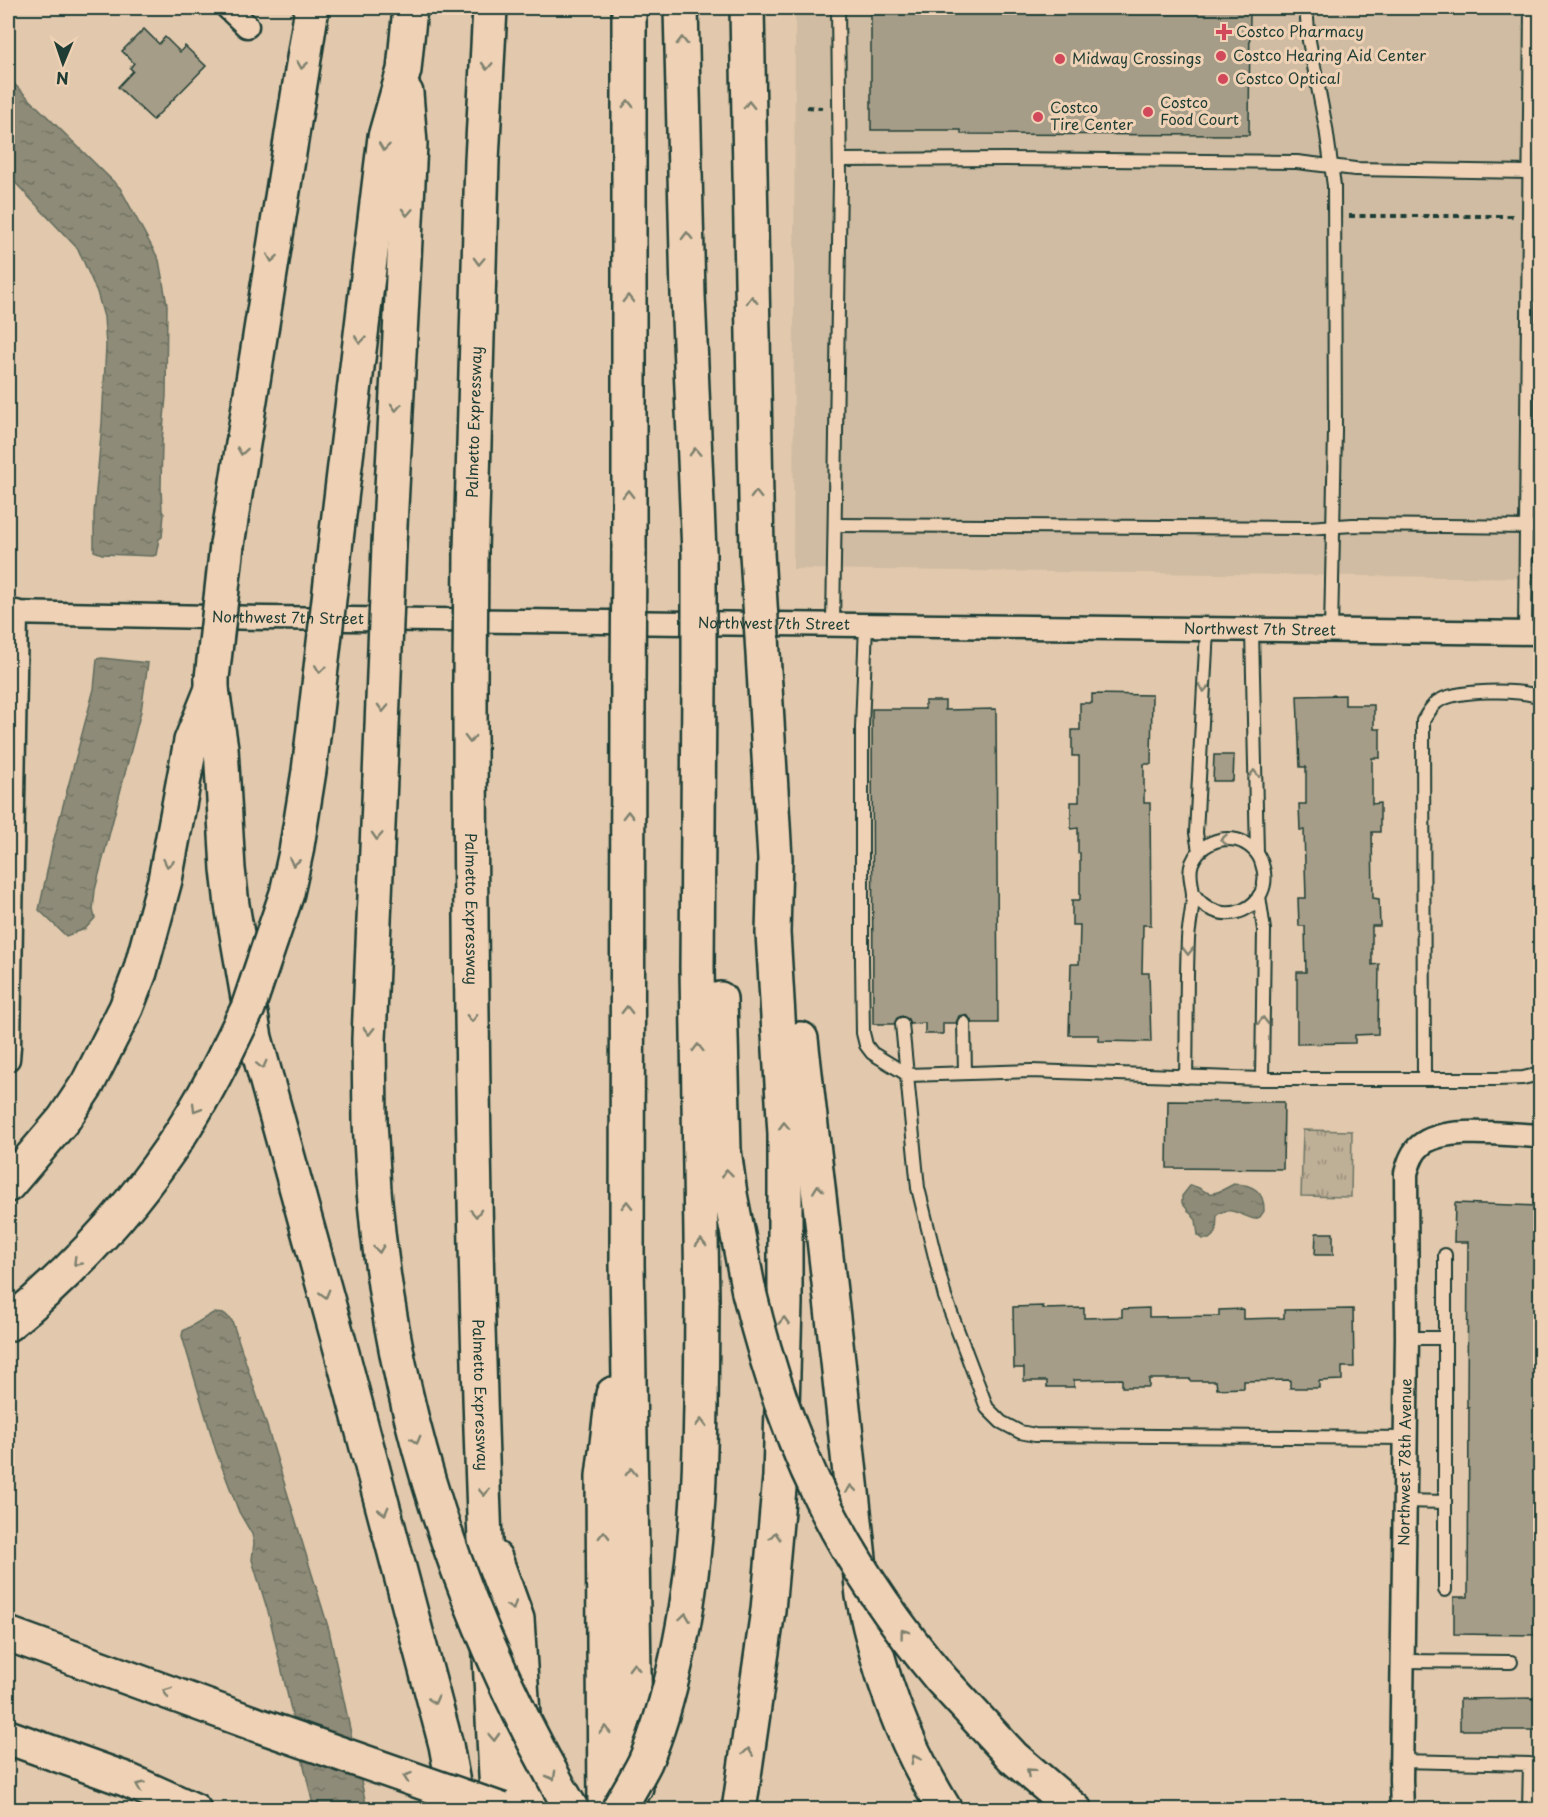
<svg xmlns="http://www.w3.org/2000/svg" width="1548" height="1817" font-family="'Playpen Sans',sans-serif">
<style>
.built{fill:#d0bca2}
.park{fill:url(#park-tufts);stroke:#6e7666;stroke-width:1.5}
.water{fill:url(#water-ripples);stroke:#626c5d;stroke-width:1.5}
.building{fill:#a59d88;stroke:#1f3d34;stroke-width:1.5}
.lines{fill:none;stroke-linecap:round;stroke-linejoin:round}
.service-casing{stroke:#1f3d34;stroke-width:16}
.minor-casing{stroke:#1f3d34;stroke-width:27}
.motorway-casing{stroke:#1f3d34;stroke-width:38}
.path{stroke:#1f3d34;stroke-width:4;stroke-dasharray:6 4.5;stroke-linecap:butt}
.service{stroke:#efd2b5;stroke-width:12}
.minor{stroke:#efd2b5;stroke-width:22}
.motorway{stroke:#efd2b5;stroke-width:33}
.motorway-bridge-casing{stroke:#1f3d34;stroke-width:38;stroke-linecap:butt}
.motorway-bridge{stroke:#efd2b5;stroke-width:33}
.oneway{stroke:#7d806e}
.poi-dot{fill:#d1495b;stroke:#efd2b5;stroke-width:2}
.labels{text-anchor:middle;stroke-width:6;stroke-linejoin:round;paint-order:stroke}
.poi-label{font-size:15px;fill:#1f3d34;stroke:#efd2b5;text-anchor:start}
.street-label{font-size:15px;fill:#1f3d34;stroke:#efd2b5}
</style>
<defs>
<pattern id="park-tufts" width="24" height="20" patternUnits="userSpaceOnUse" patternTransform="scale(1.5)"><rect width="24" height="20" fill="#beaf97"/><path d="M3 7l-1-3M5 7V3M7 7l1-3M15 17l-1-3M17 17v-4M19 17l1-3" fill="none" stroke="#9a907c"/></pattern>
<pattern id="water-ripples" width="26" height="14" patternUnits="userSpaceOnUse" patternTransform="scale(1.5)"><rect width="26" height="14" fill="#8e8b78"/><path d="M2 4q2-2 4 0t4 0M15 11q2-2 4 0t4 0" fill="none" stroke="#737363"/></pattern>
</defs>
<rect width="100%" height="100%" fill="#e2c9ad"/>
<filter id="ink" filterUnits="userSpaceOnUse"><feTurbulence type="fractalNoise" baseFrequency=".0167" numOctaves="2"/><feDisplacementMap in="SourceGraphic" scale="12" xChannelSelector="R" yChannelSelector="G"/><feConvolveMatrix kernelMatrix="1 2 1 2 8 2 1 2 1" color-interpolation-filters="sRGB"/></filter>
<g filter="url(#ink)">
<!-- built -->
<polygon class="built" points="795,8 1540,8 1540,578 793,569"/>
<!-- park -->
<polygon class="park" points="1303,1130 1352,1131 1351,1197 1301,1196"/>
<!-- water -->
<g class="water">
<polygon points="8,78 120,188 159,260 167,305 166,396 162,441 161,488 162,511 164,514 162,537 159,539 156,555 153,556 102,554 94,551 94,514 102,423 106,346 104,317 97,292 78,249 8,175"/>
<polygon points="102,658 148,663 141,711 95,890 93,910 95,918 85,929 66,936 39,910 53,843 94,689 97,659"/>
<path d="M1234,1184c18,0 31,7 30,27l-4,6 -5,2c-13,-2 -25,-15 -38,-4l-1,18 -7,6h-6l-5,-4 -2,-15 -14,-17v-7l8,-10c9,-1 11,5 19,7 8,2 18,-6 25,-9z"/>
<polygon points="213,1313 225,1314 232,1321 266,1423 329,1630 367,1809 314,1809 269,1615 252,1560 254,1543 252,1534 239,1512 216,1451 182,1336 183,1331"/>
</g>
<!-- building -->
<g class="building">
<polygon points="911,8 1250,8 1249,135 961,134 961,130 871,130 871,13 911,13"/>
<polygon points="144,29 159,44 165,37 180,52 185,46 206,66 153,120 118,87 133,71 130,68 134,63 122,51"/>
<polygon points="1092,694 1152,695 1151,764 1144,764 1144,803 1150,803 1151,925 1143,925 1142,973 1149,973 1151,1042 1099,1041 1099,1035 1069,1035 1071,964 1079,964 1080,925 1072,925 1072,900 1080,900 1080,853 1078,853 1078,828 1071,829 1071,802 1079,802 1079,756 1072,756 1072,730 1080,730 1080,703 1092,703"/>
<polygon points="1345,695 1345,705 1374,705 1374,729 1380,729 1380,758 1372,758 1372,804 1380,803 1380,832 1372,832 1373,898 1379,899 1380,926 1372,926 1372,965 1379,964 1378,1034 1355,1035 1355,1043 1297,1044 1297,972 1306,972 1305,926 1299,926 1298,898 1306,898 1304,830 1300,830 1299,804 1306,804 1306,767 1300,767 1297,696"/>
<polygon points="925,701 945,701 945,710 996,709 998,1023 972,1023 968,1016 963,1015 959,1016 956,1023 943,1023 943,1034 925,1034 925,1023 910,1024 908,1019 902,1016 897,1018 894,1024 873,1024 872,709 925,709"/>
<polygon points="1214,755 1234,755 1233,781 1213,781"/>
<polygon points="1168,1101 1284,1102 1283,1169 1167,1168"/>
<polygon points="1455,1203 1540,1206 1540,1635 1454,1634 1454,1597 1468,1597 1469,1407 1467,1407 1468,1242 1454,1242"/>
<polygon points="1316,1233 1333,1233 1333,1255 1315,1255"/>
<polygon points="1043,1306 1043,1309 1084,1308 1084,1318 1122,1317 1122,1309 1149,1308 1149,1317 1219,1316 1219,1310 1243,1309 1243,1319 1284,1318 1284,1310 1353,1309 1354,1367 1342,1367 1342,1380 1319,1381 1319,1388 1290,1388 1290,1380 1244,1381 1244,1388 1217,1389 1216,1381 1190,1381 1190,1379 1149,1379 1149,1387 1122,1387 1122,1379 1074,1380 1074,1387 1047,1387 1047,1381 1024,1381 1024,1368 1014,1368 1013,1307"/>
<polygon points="1540,1698 1540,1730 1460,1730 1460,1699"/>
</g>
<g class="lines">
<!-- service casing -->
<g class="service-casing">
<g id="service">
<polyline points="1306,8 1309,41 1326,128 1334,186 1335,431 1331,632"/>
<polyline points="840,160 1006,159 1297,162 1355,169 1529,172"/>
<polyline points="836,525 1308,528 1353,525 1540,527"/>
<polyline points="833,624 840,181 838,8"/>
<polyline points="866,624 862,728 862,961 863,1033 866,1045 872,1053 908,1075 1031,1071 1262,1079 1497,1079 1523,1078 1540,1074"/>
<polyline points="1252,631 1257,853"/>
<polyline points="1525,633 1531,8"/>
<polyline points="1199,851 1196,833 1207,630"/>
<polyline points="1259,896 1264,930 1262,1079"/>
<polyline points="964,1023 965,1072"/>
<polyline points="902,1024 918,1188 945,1297 987,1408 1001,1422 1020,1432 1035,1435 1406,1438"/>
<path d="M1186,1077c1,-46 0,-92 2,-138 1,-15 5,-30 5,-45 -1,-12 -5,-20 -1,-31 7,-18 27,-27 45,-23 11,3 22,12 25,24 15,43 -42,70 -69,29"/>
<path d="M1424,1078l-1,-357c4,-7 8,-14 14,-19 19,-13 82,-13 103,-5"/>
<polyline points="1445,1338 1445,1255"/>
<polyline points="1405,1501 1445,1502 1445,1338 1407,1338"/>
<polyline points="1445,1502 1445,1590"/>
<polyline points="1402,1661 1511,1662"/>
<polyline points="1401,1761 1530,1764 1529,1810"/>
</g>
</g>
<!-- minor casing -->
<g class="minor-casing">
<g id="minor">
<polyline points="228,8 247,26"/>
<path id="s1" d="M8,613l257,5 1275,15"/>
<polyline points="8,1059 9,1047 16,612"/>
<path id="s2" d="M1402,1810l-1,-30 6,-442 -1,-165c3,-10 6,-21 15,-28 23,-20 89,-10 119,-9"/>
</g>
</g>
<!-- motorway casing -->
<g class="motorway-casing">
<g id="motorway">
<polyline points="681,8 688,295 699,553"/>
<polyline points="747,8 757,553"/>
<polyline points="227,545 312,8"/>
<polyline points="389,545 410,144 406,93"/>
<polyline points="335,548 385,137 404,70 410,8"/>
<path id="s3" d="M471,550l11,-390 8,-152"/>
<polyline points="629,552 629,8"/>
<polyline points="212,678 212,689 221,748 228,869 232,905 255,1038 342,1353 446,1745 458,1810"/>
<path id="s4" d="M470,681c0,376 6,753 28,1129"/>
<polyline points="628,683 627,1264 636,1787"/>
<polyline points="699,684 697,967 702,1302"/>
<polyline points="720,999 724,1150 730,1194 749,1292"/>
<path d="M801,1039l37,322 25,235c16,79 39,144 82,214"/>
<polyline points="8,1185 64,1119 88,1083 126,1008 140,972 165,880 191,741 212,689"/>
<polyline points="374,1191 370,1121 369,1039 380,778"/>
<path d="M8,1324c89,-72 165,-163 216,-267"/>
<polyline points="495,1558 517,1619 529,1810"/>
<polyline points="8,1634 255,1724"/>
<polyline points="941,1679 1013,1757 1075,1810"/>
<polyline points="8,1737 125,1779 194,1810"/>
<polyline points="605,1810 603,1476 613,1394"/>
<polyline points="739,1810 768,1610 780,1477 785,1303 785,1134 773,933 775,859 765,687"/>
</g>
</g>
<!-- path -->
<g class="path">
<polyline points="807,107 822,108"/>
<polyline points="1349,216 1513,216"/>
</g>
<!-- service -->
<use href="#service" class="service"/>
<!-- minor -->
<use href="#minor" class="minor"/>
<!-- motorway -->
<use href="#motorway" class="motorway"/>
<!-- motorway-bridge casing -->
<g class="motorway-bridge-casing">
<g id="motorway-bridge">
<polyline points="757,553 765,687"/>
<polyline points="212,678 227,545"/>
<polyline points="470,681 471,550"/>
<polyline points="628,683 629,552"/>
<polyline points="699,684 699,553"/>
<polyline points="380,778 389,545"/>
<polyline points="224,1057 248,1008 287,893 296,852 309,771 335,548"/>
<path d="M374,1191c18,219 87,429 198,619"/>
<path d="M749,1292c37,153 90,266 192,387"/>
<polyline points="255,1724 502,1810"/>
<path d="M618,1810c9,-16 19,-32 27,-48 15,-34 24,-69 32,-105 26,-117 24,-236 25,-355"/>
</g>
</g>
<!-- motorway-bridge -->
<use href="#motorway-bridge" class="motorway-bridge"/>
</g>
<!-- one-way arrows -->
<defs><path id="oneway-chevron" d="M-2-3.5L2.5 0L-2 3.5" fill="none" stroke-width="1.6" stroke-linecap="round" stroke-linejoin="round" transform="scale(1.5)"/></defs>
<g class="oneway">
<use href="#oneway-chevron" transform="translate(682 41) rotate(-91)"/>
<use href="#oneway-chevron" transform="translate(302 65) rotate(99)"/>
<use href="#oneway-chevron" transform="translate(487 66) rotate(93)"/>
<use href="#oneway-chevron" transform="translate(628 104) rotate(-90)"/>
<use href="#oneway-chevron" transform="translate(749 105) rotate(-91)"/>
<use href="#oneway-chevron" transform="translate(384 147) rotate(97)"/>
<use href="#oneway-chevron" transform="translate(407 212) rotate(93)"/>
<use href="#oneway-chevron" transform="translate(687 236) rotate(-91)"/>
<use href="#oneway-chevron" transform="translate(272 258) rotate(99)"/>
<use href="#oneway-chevron" transform="translate(479 261) rotate(92)"/>
<use href="#oneway-chevron" transform="translate(628 299) rotate(-90)"/>
<use href="#oneway-chevron" transform="translate(752 300) rotate(-91)"/>
<use href="#oneway-chevron" transform="translate(360 340) rotate(97)"/>
<use href="#oneway-chevron" transform="translate(396 407) rotate(93)"/>
<use href="#oneway-chevron" transform="translate(242 451) rotate(99)"/>
<use href="#oneway-chevron" transform="translate(695 452) rotate(-92)"/>
<use href="#oneway-chevron" transform="translate(628 494) rotate(-90)"/>
<use href="#oneway-chevron" transform="translate(756 495) rotate(-91)"/>
<use href="#oneway-chevron" transform="translate(320 669) rotate(97)"/>
<use href="#oneway-chevron" transform="translate(1204 688) rotate(93)"/>
<use href="#oneway-chevron" transform="translate(383 708) rotate(92)"/>
<use href="#oneway-chevron" transform="translate(470 739) rotate(90)"/>
<use href="#oneway-chevron" transform="translate(1254 774) rotate(-91)"/>
<use href="#oneway-chevron" transform="translate(628 815) rotate(-90)"/>
<use href="#oneway-chevron" transform="translate(377 836) rotate(93)"/>
<use href="#oneway-chevron" transform="translate(1224 840) rotate(176)"/>
<use href="#oneway-chevron" transform="translate(294 862) rotate(103)"/>
<use href="#oneway-chevron" transform="translate(168 863) rotate(101)"/>
<use href="#oneway-chevron" transform="translate(1188 951) rotate(91)"/>
<use href="#oneway-chevron" transform="translate(627 1010) rotate(-90)"/>
<use href="#oneway-chevron" transform="translate(472 1018) rotate(89)"/>
<use href="#oneway-chevron" transform="translate(1263 1021) rotate(-89)"/>
<use href="#oneway-chevron" transform="translate(369 1031) rotate(91)"/>
<use href="#oneway-chevron" transform="translate(698 1048) rotate(-91)"/>
<use href="#oneway-chevron" transform="translate(262 1065) rotate(76)"/>
<use href="#oneway-chevron" transform="translate(196 1108) rotate(121)"/>
<use href="#oneway-chevron" transform="translate(784 1126) rotate(-92)"/>
<use href="#oneway-chevron" transform="translate(727 1173) rotate(-97)"/>
<use href="#oneway-chevron" transform="translate(818 1189) rotate(-96)"/>
<use href="#oneway-chevron" transform="translate(627 1205) rotate(-90)"/>
<use href="#oneway-chevron" transform="translate(476 1213) rotate(88)"/>
<use href="#oneway-chevron" transform="translate(701 1243) rotate(-91)"/>
<use href="#oneway-chevron" transform="translate(379 1249) rotate(82)"/>
<use href="#oneway-chevron" transform="translate(77 1262) rotate(134)"/>
<use href="#oneway-chevron" transform="translate(325 1294) rotate(74)"/>
<use href="#oneway-chevron" transform="translate(784 1321) rotate(-88)"/>
<use href="#oneway-chevron" transform="translate(701 1423) rotate(-90)"/>
<use href="#oneway-chevron" transform="translate(416 1440) rotate(75)"/>
<use href="#oneway-chevron" transform="translate(631 1472) rotate(-91)"/>
<use href="#oneway-chevron" transform="translate(851 1489) rotate(-96)"/>
<use href="#oneway-chevron" transform="translate(484 1492) rotate(88)"/>
<use href="#oneway-chevron" transform="translate(384 1511) rotate(75)"/>
<use href="#oneway-chevron" transform="translate(604 1535) rotate(-90)"/>
<use href="#oneway-chevron" transform="translate(775 1536) rotate(-85)"/>
<use href="#oneway-chevron" transform="translate(512 1606) rotate(70)"/>
<use href="#oneway-chevron" transform="translate(685 1617) rotate(-82)"/>
<use href="#oneway-chevron" transform="translate(904 1633) rotate(-127)"/>
<use href="#oneway-chevron" transform="translate(634 1667) rotate(-91)"/>
<use href="#oneway-chevron" transform="translate(167 1692) rotate(-160)"/>
<use href="#oneway-chevron" transform="translate(434 1700) rotate(75)"/>
<use href="#oneway-chevron" transform="translate(605 1730) rotate(-90)"/>
<use href="#oneway-chevron" transform="translate(494 1737) rotate(87)"/>
<use href="#oneway-chevron" transform="translate(748 1752) rotate(-82)"/>
<use href="#oneway-chevron" transform="translate(915 1759) rotate(-117)"/>
<use href="#oneway-chevron" transform="translate(1030 1772) rotate(-139)"/>
<use href="#oneway-chevron" transform="translate(552 1776) rotate(61)"/>
<use href="#oneway-chevron" transform="translate(407 1777) rotate(-161)"/>
<use href="#oneway-chevron" transform="translate(140 1786) rotate(-157)"/>
</g>
</g>
<!-- markers -->
<g class="poi-dot">
<path d="M1221 23h6v6h6v6h-6v6h-6v-6h-6v-6h6z"/>
<circle cx="1221" cy="56" r="6"/>
<circle cx="1060" cy="59" r="6"/>
<circle cx="1223" cy="79" r="6"/>
<circle cx="1148" cy="112" r="6"/>
<circle cx="1038" cy="117" r="6"/>
</g>
<g class="labels">
<!-- poi labels -->
<g class="poi-label">
<text x="1236" y="37">Costco Pharmacy</text>
<text x="1233" y="61">Costco Hearing Aid Center</text>
<text x="1072" y="64">Midway Crossings</text>
<text x="1235" y="84">Costco Optical</text>
<text x="1160" y="108">Costco<tspan x="1160" dy="17">Food Court</tspan></text>
<text x="1050" y="113">Costco<tspan x="1050" dy="17">Tire Center</tspan></text>
</g>
<!-- street labels -->
<g class="street-label">
<text dy="5" stroke="none"><textPath href="#s3" startOffset="128">Palmetto Expressway</textPath></text>
<text dy="5" stroke="none"><textPath href="#s1" startOffset="280">Northwest 7th Street</textPath></text>
<text dy="5" stroke="none"><textPath href="#s1" startOffset="766">Northwest 7th Street</textPath></text>
<text dy="5" stroke="none"><textPath href="#s1" startOffset="1252">Northwest 7th Street</textPath></text>
<text dy="5" stroke="none"><textPath href="#s4" startOffset="228">Palmetto Expressway</textPath></text>
<text dy="5" stroke="none"><textPath href="#s4" startOffset="714">Palmetto Expressway</textPath></text>
<text dy="5" stroke="none"><textPath href="#s2" startOffset="348">Northwest 78th Avenue</textPath></text>
</g>
</g>
<!-- margin -->
<rect width="1548" height="1817" fill="none" stroke="#efd2b5" stroke-width="30"/>
<rect x="15" y="15" width="1518" height="1787" fill="none" stroke="#1f3d34" stroke-width="2" filter="url(#ink)"/>
<!-- north arrow -->
<g transform="translate(63 63) rotate(182)" stroke="#efd2b5" stroke-width="4.5" paint-order="stroke">
<path d="M0-4.5L10 22L0 15L-10 22Z" fill="#1f3d34"/>
<text y="-9" font-size="16" font-weight="bold" text-anchor="middle" fill="#1f3d34">N</text>
</g>
</svg>
